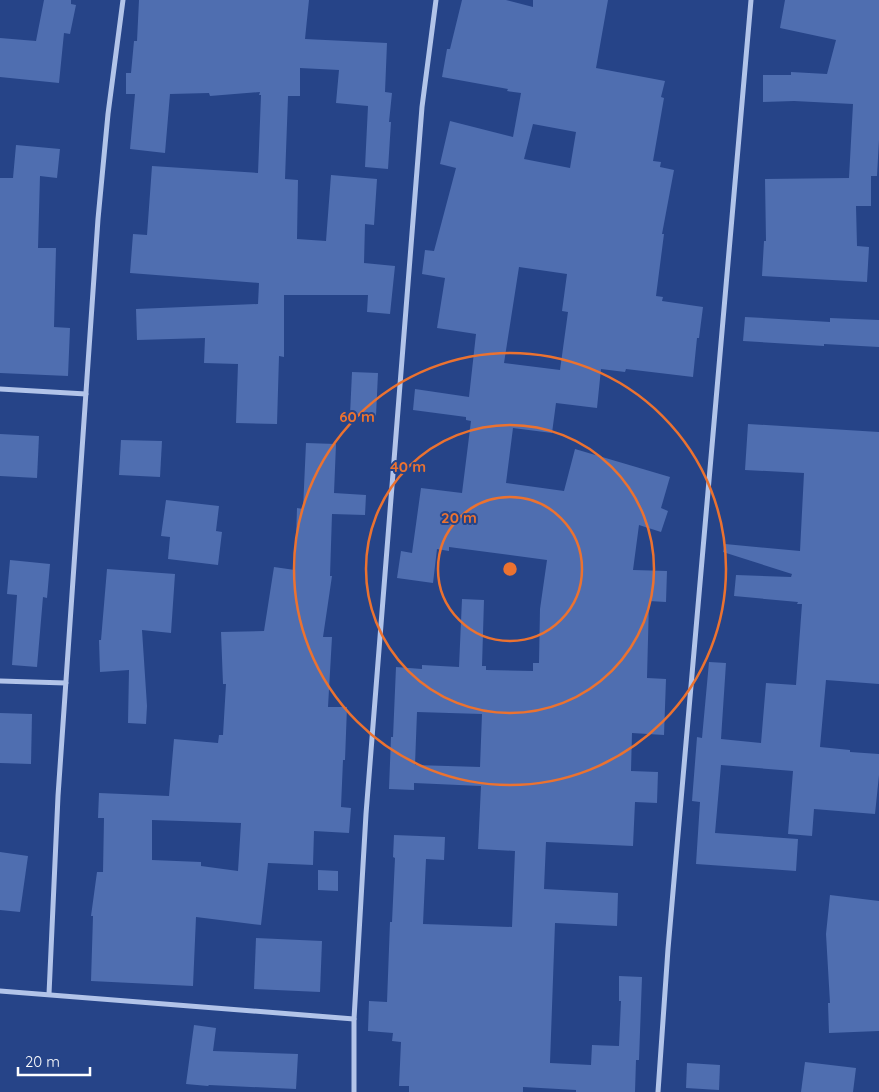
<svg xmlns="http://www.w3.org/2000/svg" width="879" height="1092" font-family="Quicksand,sans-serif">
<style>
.building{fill:#4f6eb0;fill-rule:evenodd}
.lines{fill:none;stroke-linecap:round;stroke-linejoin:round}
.street{stroke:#b2c4e9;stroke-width:5}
.ring{fill:none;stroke:#eb7230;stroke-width:2.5}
.centre{fill:#eb7230;stroke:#264488;stroke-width:2.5}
.ring-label{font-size:15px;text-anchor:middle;font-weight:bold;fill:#eb7230;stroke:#264488;stroke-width:4;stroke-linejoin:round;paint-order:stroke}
</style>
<rect width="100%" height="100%" fill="#264488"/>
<!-- building -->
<g class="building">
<polygon points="44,0 71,0 71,4 76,5 70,34 64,33 59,83 0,77 0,38 36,41"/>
<polygon points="139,0 309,0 305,39 387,43 385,92 392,93 389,122 391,122 388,169 365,167 368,106 336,103 339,70 300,68 300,96 288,96 285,179 298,180 297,239 326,241 331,175 377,179 374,225 365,224 364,263 395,266 390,314 367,312 368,295 284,295 284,357 279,356 277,424 236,423 238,364 204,363 205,338 137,340 136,309 258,304 259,283 130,273 133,234 147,235 152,166 258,173 261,95 259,95 260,92 210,96 209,93 170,94 165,153 130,149 135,94 126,94 126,73 131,73 134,41 137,41"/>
<path d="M462,0h44l27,7v-7h75l-12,68 69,13 -4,16 3,1 -11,63 8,1 -1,5 14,3 -12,64h2l-8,62 7,1 -1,4 41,6 -4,31h-2l-4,39 -67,-8 -1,3 -24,-3 -4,39 -41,-5 -4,30 -39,-5 -7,55 58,8 11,-42 95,28 -9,31 7,3 -7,21 -22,-7 -6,45 34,1 -1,31 -17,-1 -2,77 19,1 -2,56 -32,-2 -1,38 27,1 -1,31 -22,-1 -2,44 -87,-4 -2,47 74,4 -1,33 -62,-3 -5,140 41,2 1,-20 27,1 2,-45h-2v-25l23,1 -3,83h-3l-1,32h-59v-2l-53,-3v5h-114v-6h-10l2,-44 -9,-1 1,-8 -25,-2 1,-30 18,1 3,-80h2l3,-64 -2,-1 1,-22 51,2 -1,23 -18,-1 -3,65 89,3 3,-76 -37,-2 3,-63 -67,-3v7l-25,-1 2,-52h2l3,-70 26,2v-4l37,2 3,-68 22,1 -2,66h4v4l47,1v-8h6l1,-54 7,-49 -98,-13v4l-12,-2 -4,34 -36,-5 4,-27 11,2 9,-65 41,5 9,-72 -5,-1v-3l-53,-7 2,-21 54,8 7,-63 -39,-6 8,-50 -23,-4 3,-24 9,1 22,-83 -16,-4 10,-43 63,16 8,-44 -14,-2 1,-2 -66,-12 5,-28h3zM533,124l43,8 -6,36 -46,-9zM519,267l48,7 -5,37 6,1 -8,58 -56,-7zM417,712l65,2 -2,53 -65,-2z"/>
<polygon points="785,0 879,0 879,140 877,176 871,176 871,206 856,206 857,246 869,247 867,282 762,276 764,241 766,241 765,179 849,178 853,104 794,101 763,102 763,75 791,75 791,72 827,74 836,40 780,28"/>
<polygon points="16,145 60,149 57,178 40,176 38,248 56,248 54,327 70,328 68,376 0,373 0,178 13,178"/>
<polygon points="745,317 830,322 830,318 879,320 879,347 824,344 824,346 743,341"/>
<polygon points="352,372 378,373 376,416 350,415"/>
<polygon points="748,424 879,432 879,684 826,680 820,747 850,750 850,752 879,754 879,775 875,814 814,809 812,836 788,834 793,771 721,765 715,833 798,839 796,871 696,864 700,802 692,801 697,737 702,738 709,662 726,663 721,739 761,743 766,683 796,685 802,604 797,604 798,602 734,596 736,575 791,577 792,574 723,552 725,544 800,551 804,473 745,470"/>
<polygon points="0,434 39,436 37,478 0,476"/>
<polygon points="121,440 162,441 160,477 119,475"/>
<path d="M306,443l30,1 -2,49 32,2 -1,20 -33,-1 -2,62h2l-9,61h9l-4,70h19l-2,53h-2l-2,47 10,1 -2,25 -35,-2 -1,34 -45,-2 -7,62 -65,-8 -3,69 -102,-5 2,-65h-2l6,-44h6l1,-54h-6l1,-25 70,3 5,-57 44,4 1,-8h4l3,-51h-3l-2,-52 43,-1 10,-64 21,3 2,-62 6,1zM152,820l89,3 -3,48 -37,-5v-4l-49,-2z"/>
<polygon points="166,500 219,506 216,531 222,532 218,565 168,559 170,537 161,536"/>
<polygon points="10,560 50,564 47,598 43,597 37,667 12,665 17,595 7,594"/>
<polygon points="107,569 175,574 171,633 142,630 147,706 146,724 128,723 129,670 100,672 99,640 101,640"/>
<polygon points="0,713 32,714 31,764 0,763"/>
<polygon points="0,852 28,856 20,912 0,910"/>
<polygon points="318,870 338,871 338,891 318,890"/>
<polygon points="830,895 879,901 879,1031 829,1033 828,1003 830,1003 826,934"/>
<polygon points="256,938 322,941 320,992 254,989"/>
<polygon points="194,1025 216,1028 213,1051 298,1054 296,1089 209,1085 208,1086 186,1084"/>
<polygon points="805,1062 856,1068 853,1092 801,1092"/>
<polygon points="687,1063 720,1065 719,1090 686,1088"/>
</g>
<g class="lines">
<!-- street -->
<g class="street">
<polyline points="0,389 86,394"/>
<polyline points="0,681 66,683"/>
<polyline points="0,991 354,1019"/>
<polyline points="49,994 58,796 98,219 108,114 123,0"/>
<polyline points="354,1092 354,1019 366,814 422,107 436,0"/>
<polyline points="658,1092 668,949 751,0"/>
</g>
</g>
<!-- distance rings -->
<g class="ring">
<circle cx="510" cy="569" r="72"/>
<circle cx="510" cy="569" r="144"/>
<circle cx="510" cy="569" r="216"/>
</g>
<circle cx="510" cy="569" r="8" class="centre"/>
<g class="ring-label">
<text x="357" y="422">60 m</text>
<text x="408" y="472">40 m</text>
<text x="459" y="523">20 m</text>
</g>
<!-- scale -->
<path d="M18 1067v8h72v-8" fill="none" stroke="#ffffff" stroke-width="2.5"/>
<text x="25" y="1067" font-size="15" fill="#ffffff" stroke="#264488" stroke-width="4" paint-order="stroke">20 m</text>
</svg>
